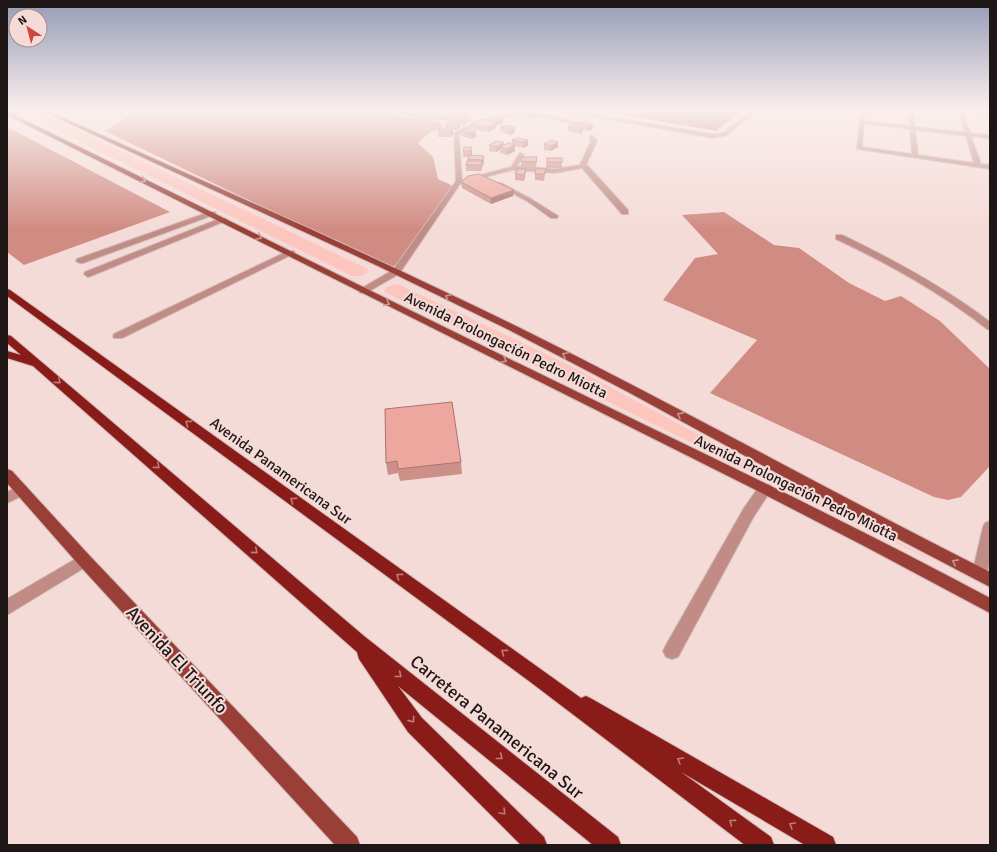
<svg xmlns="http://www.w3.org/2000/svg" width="997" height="852" font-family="Signika,sans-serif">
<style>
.green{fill:#fcc6be}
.forest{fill:#d08c83}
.water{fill:#b9766e}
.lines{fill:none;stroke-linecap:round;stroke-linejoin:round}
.minor-casing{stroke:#ceb8b5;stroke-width:2}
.major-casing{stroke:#ceb8b5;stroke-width:2}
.highway-casing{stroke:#ceb8b5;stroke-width:2}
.minor{fill:#c08c85;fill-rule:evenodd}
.major{fill:#9a3f37;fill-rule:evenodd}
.highway{fill:#891c19;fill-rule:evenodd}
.wall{fill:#cd9088}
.shaded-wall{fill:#a7756f}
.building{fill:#eea79e;stroke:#a7756f}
.oneway{stroke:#cc9590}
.oneway2{stroke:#bf7c78}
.labels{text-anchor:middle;stroke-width:4;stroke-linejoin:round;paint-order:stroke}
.street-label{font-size:15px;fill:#1f1715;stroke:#f5dbd8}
.near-street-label{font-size:18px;fill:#1f1715;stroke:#f5dbd8}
</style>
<rect width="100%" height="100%" fill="#f5dbd8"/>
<!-- green -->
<g class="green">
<polygon points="39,112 368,269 367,273 362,276 352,276 26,115"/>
<polygon points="398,284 569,365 941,565 384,292 387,287"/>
</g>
<!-- forest -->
<g class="forest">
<polygon points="138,110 387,110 401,117 428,119 442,124 442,128 430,132 418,143 433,157 438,179 453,186 397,265 390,267 383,265 105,131"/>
<polygon points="7,127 170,212 24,265 7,252"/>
<polygon points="724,212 774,245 799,248 849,283 885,301 901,296 940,321 990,369 990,466 961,497 948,500 934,497 710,393 757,340 663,300 695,258 718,254 682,215"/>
</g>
<!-- water -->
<polygon class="water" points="597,110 742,110 716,131"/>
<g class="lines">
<!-- minor casing -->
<g class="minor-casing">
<g id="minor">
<path d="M515,110h9l70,16 -3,2 -71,-16 -17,7 -30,8 -14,8 3,46 -63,93 -33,19h-6l-1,-2 1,-2 33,-19 63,-89 -2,-47c17,-15 41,-14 61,-24z"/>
<polygon points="557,110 567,110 713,134 723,133 753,110 758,110 727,135 713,138"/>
<path d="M861,110h4l-1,11 46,5 -1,-16h4l2,17 50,5 -7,-22h32v4l-27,-2 7,21 20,2v4l-19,-3 10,28 9,1v4l-133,-20zM864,124l46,5 2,25 -50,-7zM915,130l51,6 8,27 -56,-8z"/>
<polygon points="406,111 421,114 468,118 471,120 468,122 421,118 404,114 404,112"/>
<polygon points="592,135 597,141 586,165 588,166 628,210 628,214 622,214 582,168 555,173 513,170 468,181 465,179 511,167 519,154 521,153 524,155 517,166 555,169 580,165 591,141 589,137"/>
<polygon points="497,183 501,183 531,199 558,216 557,218 551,218 527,201 497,185"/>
<polygon points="209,212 215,212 216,214 83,263 80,263 76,261 77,259"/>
<polygon points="221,218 224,218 228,220 91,276 88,277 84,274 85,272"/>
<path d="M836,235h6c52,25 102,52 148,87v8l-3,-1c-47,-37 -98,-65 -151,-90z"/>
<polygon points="288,251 294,251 295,253 122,338 114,338 113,336 114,334"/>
<polygon points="765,484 770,485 772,489 754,516 678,657 672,659 666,657 663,651 666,645 744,508 760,485"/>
<polygon points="21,485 26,486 28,490 26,494 7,503 7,492"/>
<polygon points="990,521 990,562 985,579 980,581 975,579 972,574 983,527 985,523"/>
<polygon points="84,554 89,555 91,560 89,565 7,615 7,599"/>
</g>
</g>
<!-- major casing -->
<g class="major-casing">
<g id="major">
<path d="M23,110h10l-19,5c169,82 337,167 506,249 157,77 315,151 470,234v15l-122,-65 -118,-61 -743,-372v-4z"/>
<path d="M40,110h6c157,71 315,140 470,216 160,79 315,166 474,246v15l-107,-56 -255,-139 -117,-61 -133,-65z"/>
<polygon points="7,469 12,471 89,555 357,837 360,845 335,845 79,565 7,483"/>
</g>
</g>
<!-- highway casing -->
<g class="highway-casing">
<g id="highway">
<polygon points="7,289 10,290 581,698 586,696 592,699 833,837 836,845 805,845 681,772 771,837 774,845 745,845 529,681 7,296"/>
<polygon points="7,335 11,336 364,636 618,837 621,845 593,845 398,686 422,718 544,837 547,845 521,845 408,732 359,659 357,652 33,366 7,358 7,351 21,355 7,343"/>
</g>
</g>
<!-- minor -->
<use href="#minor" class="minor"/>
<!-- major -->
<use href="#major" class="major"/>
<!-- highway -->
<use href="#highway" class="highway"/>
</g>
<!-- wall -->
<g class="wall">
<polygon points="410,110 439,110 440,113 432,116 426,115 426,113 423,115 417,113 417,112 416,113 410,112"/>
<polygon points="519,110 534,110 538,116 532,118 519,115"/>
<polygon points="458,111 471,115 465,117 466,123 464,126 460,125 460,127 458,130 453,130 453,134 451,137 438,137 438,131 445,128 445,125 451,122 451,120 452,117 451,118 445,117 445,112"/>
<polygon points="497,117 503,123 496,126 496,128 488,132 472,129 471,124 490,121 490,120"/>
<polygon points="578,123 593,124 592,129 588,131 583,130 583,132 579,134 568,131 568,126 578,125"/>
<polygon points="500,127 515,127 514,133 510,135 500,132"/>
<polygon points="466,129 476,137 471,139 461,136 461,131"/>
<polygon points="517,138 528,146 523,148 515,146 515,151 507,155 500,153 500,150 496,152 489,151 489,145 504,143 504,145 512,144 512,140"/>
<polygon points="558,142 558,147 551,151 544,150 544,144"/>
<polygon points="472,147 472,156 484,156 484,162 481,171 466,171 466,165 468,157 463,157 463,151"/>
<polygon points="537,157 536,168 521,167 521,161"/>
<polygon points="547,158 562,158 562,168 546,168"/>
<polygon points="526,169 524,181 515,180 515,174"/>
<polygon points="546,169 544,181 535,180 535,174"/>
<polygon points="461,182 514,190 513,196 491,204 462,188"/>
<polygon points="385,409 461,462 462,474 400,481 398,473 388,475 386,463"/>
</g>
<!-- shaded-wall -->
<g class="shaded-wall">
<polygon points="422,110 426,110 426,113 423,115"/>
<polygon points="434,110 439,110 440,113 432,116 432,111"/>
<polygon points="458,110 458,115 451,118 450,113"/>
<polygon points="471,110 471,115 464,118 463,113"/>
<polygon points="538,111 538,116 532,118 532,113"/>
<polygon points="465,117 466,123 464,126 464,120"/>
<polygon points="503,118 503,123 496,126 496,121"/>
<polygon points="459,122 460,127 458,130 458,125"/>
<polygon points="496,122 496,128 488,132 488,127"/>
<polygon points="593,124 592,129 588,131 589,126"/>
<polygon points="583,126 583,132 579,134 580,128"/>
<polygon points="515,127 514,133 510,135 510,129"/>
<polygon points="452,128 453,134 451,137 451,131"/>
<polygon points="476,131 476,137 471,139 471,133"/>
<polygon points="528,140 528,146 523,148 523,142"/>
<polygon points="558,142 558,147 551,151 551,146"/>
<polygon points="504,143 504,148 500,147 500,150 496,152 496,147"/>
<polygon points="515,145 515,151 507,155 507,149"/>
<polygon points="472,147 472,153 471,157 471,151"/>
<polygon points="484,156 484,162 483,166 483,160"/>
<polygon points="482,161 482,167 481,171 481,165"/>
<polygon points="526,169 524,181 524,175"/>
<polygon points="514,190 513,196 491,204 491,198"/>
</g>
<!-- building -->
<g class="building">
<polygon points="450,110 458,110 450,113 445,112"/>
<polygon points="462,110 470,110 463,113 458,112"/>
<polygon points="519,110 534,110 538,111 532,113"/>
<polygon points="453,117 465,117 464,120 451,120"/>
<polygon points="497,117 503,118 496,121 490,120"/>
<polygon points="480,119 496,122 488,127 471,124"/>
<polygon points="582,121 593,124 589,126 578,123"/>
<polygon points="447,122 459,122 458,125 445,125"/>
<polygon points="572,124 583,126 580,128 568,126"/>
<polygon points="504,125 515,127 510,129 500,127"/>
<polygon points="439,128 452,128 451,131 438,131"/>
<polygon points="466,129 476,131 471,133 461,131"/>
<polygon points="517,138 528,140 523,142 512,140"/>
<polygon points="552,140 558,142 551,146 544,144"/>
<polygon points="497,141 504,143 496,147 489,145"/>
<polygon points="508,143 515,145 507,149 500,147"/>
<polygon points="464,147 472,147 471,151 463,151"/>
<polygon points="469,155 484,156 483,160 468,159"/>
<polygon points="522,157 537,157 536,162 521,161"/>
<rect x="547" y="158" width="15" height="4"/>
<polygon points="467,161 482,161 481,165 466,165"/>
<polygon points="517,169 526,169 524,175 515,174"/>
<polygon points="536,169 546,169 544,174 535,174"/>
<polygon points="479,174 514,190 491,198 461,182 468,176"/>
<polygon points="452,402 461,462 398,469 397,461 386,463 385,409"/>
</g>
<!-- one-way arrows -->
<defs><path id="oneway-chevron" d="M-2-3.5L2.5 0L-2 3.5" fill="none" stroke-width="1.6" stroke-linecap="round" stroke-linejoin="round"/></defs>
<g class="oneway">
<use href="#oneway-chevron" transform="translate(143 180) rotate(26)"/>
<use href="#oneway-chevron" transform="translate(259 237) rotate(27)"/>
<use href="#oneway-chevron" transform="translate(448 297) rotate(-154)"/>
<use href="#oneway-chevron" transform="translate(387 303) rotate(26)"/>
<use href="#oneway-chevron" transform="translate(565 355) rotate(-154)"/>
<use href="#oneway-chevron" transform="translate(504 360) rotate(26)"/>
<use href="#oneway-chevron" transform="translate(680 415) rotate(-151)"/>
<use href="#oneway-chevron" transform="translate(955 562) rotate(-152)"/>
</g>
<g class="oneway2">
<use href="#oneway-chevron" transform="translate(58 381) rotate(41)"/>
<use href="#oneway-chevron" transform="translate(188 423) rotate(-144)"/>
<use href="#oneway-chevron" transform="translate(157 466) rotate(41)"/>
<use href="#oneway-chevron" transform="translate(293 500) rotate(-144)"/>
<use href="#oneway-chevron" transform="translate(255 551) rotate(41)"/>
<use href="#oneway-chevron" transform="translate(399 576) rotate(-144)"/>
<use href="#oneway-chevron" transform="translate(504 652) rotate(-144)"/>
<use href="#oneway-chevron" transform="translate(399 675) rotate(39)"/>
<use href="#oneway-chevron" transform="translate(412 720) rotate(55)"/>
<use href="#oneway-chevron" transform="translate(500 757) rotate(39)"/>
<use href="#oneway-chevron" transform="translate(680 760) rotate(-150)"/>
<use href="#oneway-chevron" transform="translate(503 812) rotate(45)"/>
<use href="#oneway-chevron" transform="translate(732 822) rotate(-143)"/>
<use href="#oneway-chevron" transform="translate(792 825) rotate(-150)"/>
</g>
<!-- sky -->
<linearGradient id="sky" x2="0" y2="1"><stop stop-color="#959bb7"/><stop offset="0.48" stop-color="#faefed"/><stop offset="1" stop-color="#faefed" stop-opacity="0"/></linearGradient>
<rect width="997" height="229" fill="url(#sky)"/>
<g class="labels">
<!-- street labels -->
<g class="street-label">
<text transform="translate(506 345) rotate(26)" y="5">Avenida Prolongación Pedro Miotta</text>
<text transform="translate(281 471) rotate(36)" y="5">Avenida Panamericana Sur</text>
<text transform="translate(796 488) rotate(26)" y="5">Avenida Prolongación Pedro Miotta</text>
</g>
<!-- near-street labels -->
<g class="near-street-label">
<text transform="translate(177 660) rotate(47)" y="6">Avenida El Triunfo</text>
<text transform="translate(497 727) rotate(39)" y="6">Carretera Panamericana Sur</text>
</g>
</g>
<!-- border -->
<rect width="997" height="852" fill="none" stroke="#1f1715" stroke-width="16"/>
<!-- north arrow -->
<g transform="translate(28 28) rotate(324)"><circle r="19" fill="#f5dbd8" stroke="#9f8d8a"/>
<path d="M0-3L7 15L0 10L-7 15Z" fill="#d2443c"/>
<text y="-6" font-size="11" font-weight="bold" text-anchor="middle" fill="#1f1715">N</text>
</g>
</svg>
